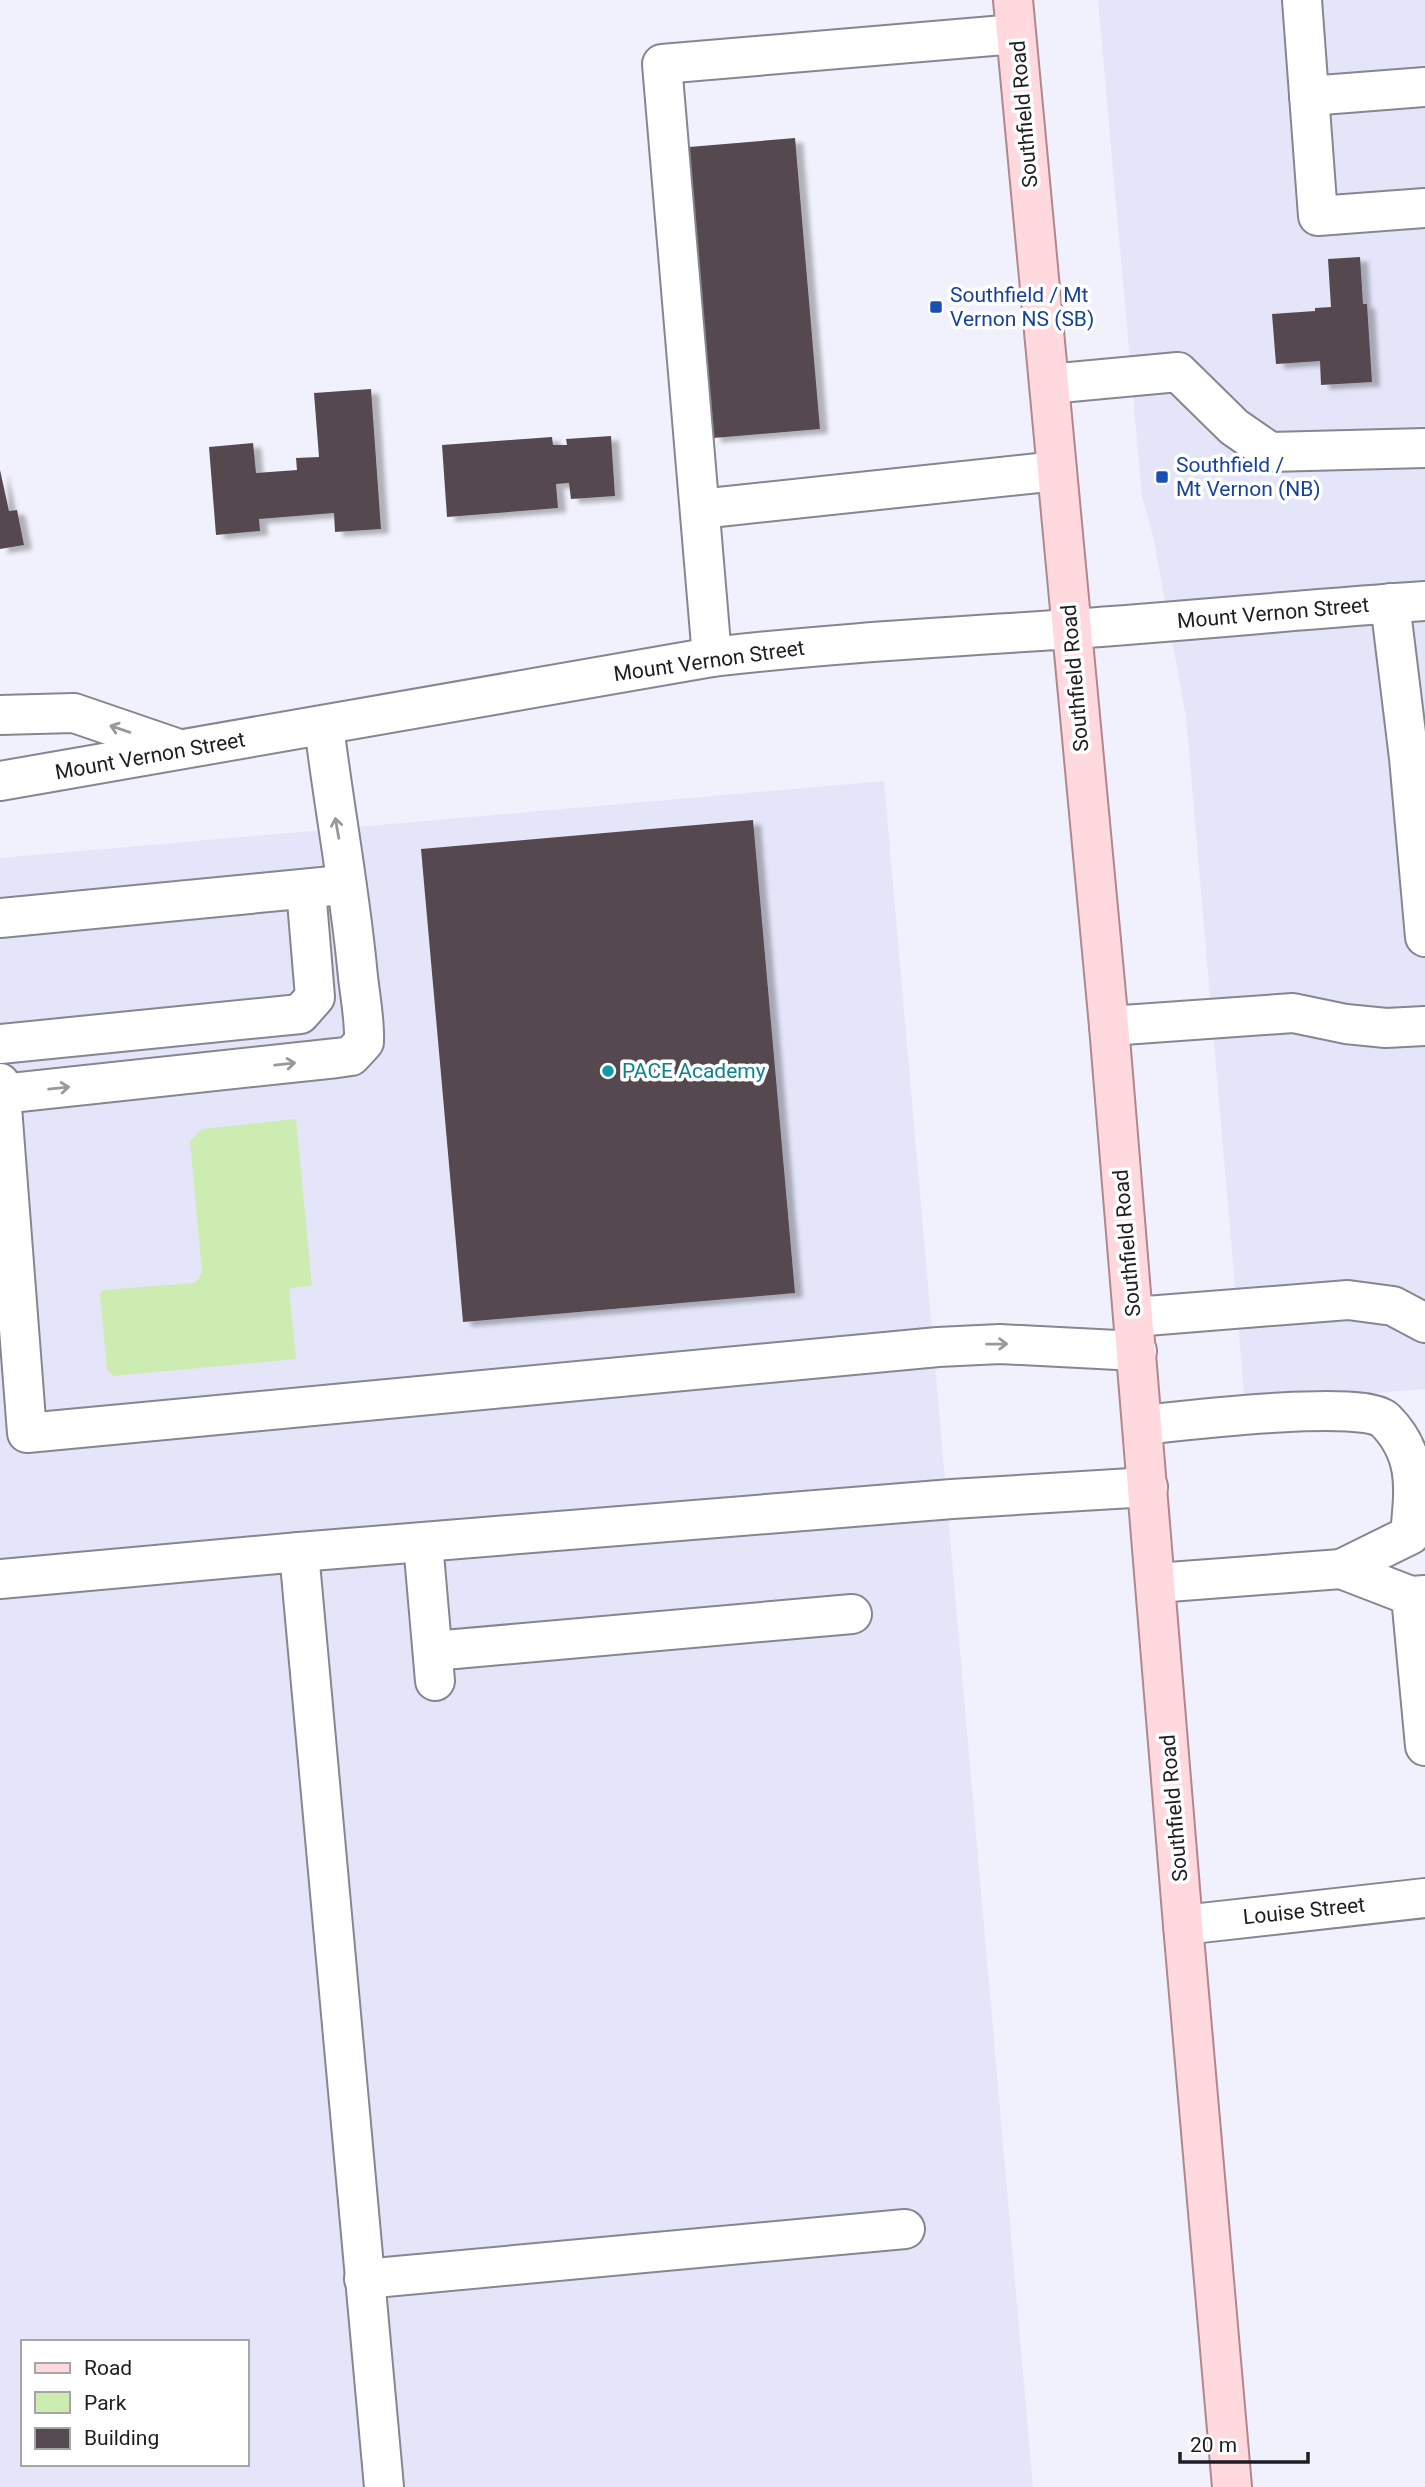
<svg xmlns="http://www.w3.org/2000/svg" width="1425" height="2487" font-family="Roboto,sans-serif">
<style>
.built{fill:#e4e5f8;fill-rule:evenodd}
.green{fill:#cdecb1}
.building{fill:#544a50;filter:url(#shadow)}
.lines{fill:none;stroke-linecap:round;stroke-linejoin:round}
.minor-casing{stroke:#858690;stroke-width:42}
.major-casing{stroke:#b0878d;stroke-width:42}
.minor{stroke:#fff;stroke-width:38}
.major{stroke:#ffd9dd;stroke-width:38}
.oneway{stroke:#99999c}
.transit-dot{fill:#1a4fb4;stroke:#fff;stroke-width:2.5}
.culture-dot{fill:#0f9aa8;stroke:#fff;stroke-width:2.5}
.labels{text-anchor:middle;stroke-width:7;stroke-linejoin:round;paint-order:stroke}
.street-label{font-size:21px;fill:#1d1d22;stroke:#fff}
.transit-label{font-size:21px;fill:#164399;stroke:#fff;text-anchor:start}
.culture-label{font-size:21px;fill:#0d838f;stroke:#fff;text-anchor:start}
</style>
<defs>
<filter id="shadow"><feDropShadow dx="8" dy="4.5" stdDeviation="2" flood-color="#0004"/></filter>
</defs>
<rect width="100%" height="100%" fill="#f1f1fd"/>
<!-- built -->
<g class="built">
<polygon points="1098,0 1425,0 1425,1389 1245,1404 1186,717 1153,536 1142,497"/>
<path d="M884,781l149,1706h-1033v-1629zM23,2342h224v122h-224z"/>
</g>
<!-- green -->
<polygon class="green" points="296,1119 312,1286 289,1288 296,1359 113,1376 107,1370 100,1295 102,1290 195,1283 202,1272 190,1141 202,1129"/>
<!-- building -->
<g class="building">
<polygon points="795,138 820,429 713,438 689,147"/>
<polygon points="1360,257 1363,304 1367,304 1372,382 1321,385 1320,361 1276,364 1272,314 1315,311 1315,308 1331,307 1328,259"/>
<polygon points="371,389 381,529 335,532 334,513 259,519 260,531 216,535 209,447 253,443 256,473 297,470 296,458 319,457 314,393"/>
<polygon points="611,436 615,496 571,499 569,483 556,484 558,508 447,517 442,445 552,437 553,445 567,445 566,439"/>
<polygon points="0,470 9,511 17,510 24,545 0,549"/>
<polygon points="753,820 795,1293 463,1322 421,849"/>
</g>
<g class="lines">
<!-- minor casing -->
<g class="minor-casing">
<g id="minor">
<polyline points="1302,0 1318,216 1425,208"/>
<polyline points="1309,96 1425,87"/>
<polyline points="1049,384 1178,372 1234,427 1270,452 1425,448"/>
<polyline points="700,509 1057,471"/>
<polyline points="1390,603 1409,758 1425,937"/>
<polyline points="712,657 662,64 1016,34"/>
<polyline points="0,715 74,713 179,749"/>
<path d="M0,781l712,-124c120,-14 239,-20 359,-28 118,-8 236,-20 354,-28"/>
<polyline points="0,918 332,886"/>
<polyline points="1109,1026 1293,1013 1346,1024 1386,1028 1425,1026"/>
<polyline points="0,1044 300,1014 315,997 306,889"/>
<path d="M0,1083l1,11 336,-36 14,-2 13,-14c1,-25 -5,-50 -7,-75 -8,-81 -23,-160 -33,-241"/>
<polyline points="1,1094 27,1433 938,1347 1000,1344 1137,1351"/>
<polyline points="1134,1317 1348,1300 1393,1306 1425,1323"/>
<path d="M1143,1425c37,-4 221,-26 242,-5 35,35 29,71 25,115l-69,34"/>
<polyline points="423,1543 435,1681"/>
<polyline points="299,1552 384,2487"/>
<polyline points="0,1579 299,1552 952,1499 1148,1487"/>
<polyline points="1156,1583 1341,1569 1411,1596"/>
<polyline points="1425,1595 1411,1596 1425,1746"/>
<polyline points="433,1651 852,1614"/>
<polyline points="1183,1925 1425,1898"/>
<polyline points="364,2279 905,2229"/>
</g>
</g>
<!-- major casing -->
<g class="major-casing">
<polyline id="major" points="1013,0 1109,1026 1183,1925 1232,2487"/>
</g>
<!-- minor -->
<use href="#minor" class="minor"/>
<!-- major -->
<use href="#major" class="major"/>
</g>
<!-- one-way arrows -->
<defs><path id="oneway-shaft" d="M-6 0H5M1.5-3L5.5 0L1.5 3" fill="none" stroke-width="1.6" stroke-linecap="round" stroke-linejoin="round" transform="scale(1.75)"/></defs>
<g class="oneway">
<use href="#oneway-shaft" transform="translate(120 729) rotate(-161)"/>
<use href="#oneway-shaft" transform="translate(337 828) rotate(-100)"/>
<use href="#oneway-shaft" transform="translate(285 1064) rotate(-6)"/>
<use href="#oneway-shaft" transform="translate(59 1088) rotate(-6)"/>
<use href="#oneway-shaft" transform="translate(997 1344) rotate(-1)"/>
</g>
<!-- markers -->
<g class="transit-dot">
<rect x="929" y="300" width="14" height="14" rx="3.5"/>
<rect x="1155" y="470" width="14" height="14" rx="3.5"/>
</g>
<circle class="culture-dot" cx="608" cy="1071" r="7"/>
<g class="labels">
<!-- street labels -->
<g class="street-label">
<text transform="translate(1024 114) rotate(-95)" y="7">Southfield Road</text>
<text transform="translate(1273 613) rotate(-5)" y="7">Mount Vernon Street</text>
<text transform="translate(709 661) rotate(-8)" y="7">Mount Vernon Street</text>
<text transform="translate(1075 678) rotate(-95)" y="7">Southfield Road</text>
<text transform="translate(150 756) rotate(-10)" y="7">Mount Vernon Street</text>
<text transform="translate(1127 1243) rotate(-95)" y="7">Southfield Road</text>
<text transform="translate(1174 1808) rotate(-95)" y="7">Southfield Road</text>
<text transform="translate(1304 1911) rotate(-6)" y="7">Louise Street</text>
</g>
<!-- transit labels -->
<g class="transit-label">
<text x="950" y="302">Southfield / Mt<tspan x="950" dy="24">Vernon NS (SB)</tspan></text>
<text x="1176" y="472">Southfield /<tspan x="1176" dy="24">Mt Vernon (NB)</tspan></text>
</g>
<!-- culture labels -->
<g class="culture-label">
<text x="622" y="1078">PACE Academy</text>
</g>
</g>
<!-- legend -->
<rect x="21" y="2340" width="228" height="126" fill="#ffffff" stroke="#a5a5a7" stroke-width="2"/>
<rect x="35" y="2363" width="35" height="10" fill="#ffd9dd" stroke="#a5a5a7" stroke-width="2"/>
<text x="84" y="2375" font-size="21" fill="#1d1d22">Road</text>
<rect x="35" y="2392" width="35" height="21" fill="#cdecb1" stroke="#a5a5a7" stroke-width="2"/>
<text x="84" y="2410" font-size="21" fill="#1d1d22">Park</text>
<rect x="35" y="2428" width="35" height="21" fill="#544a50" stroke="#a5a5a7" stroke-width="2"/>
<text x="84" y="2445" font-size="21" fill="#1d1d22">Building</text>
<!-- scale -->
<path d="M1180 2452v10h128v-10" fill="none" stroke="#1d1d22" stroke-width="3.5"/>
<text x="1190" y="2452" font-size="21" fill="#1d1d22" stroke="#ffffff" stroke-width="5" paint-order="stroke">20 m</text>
</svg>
